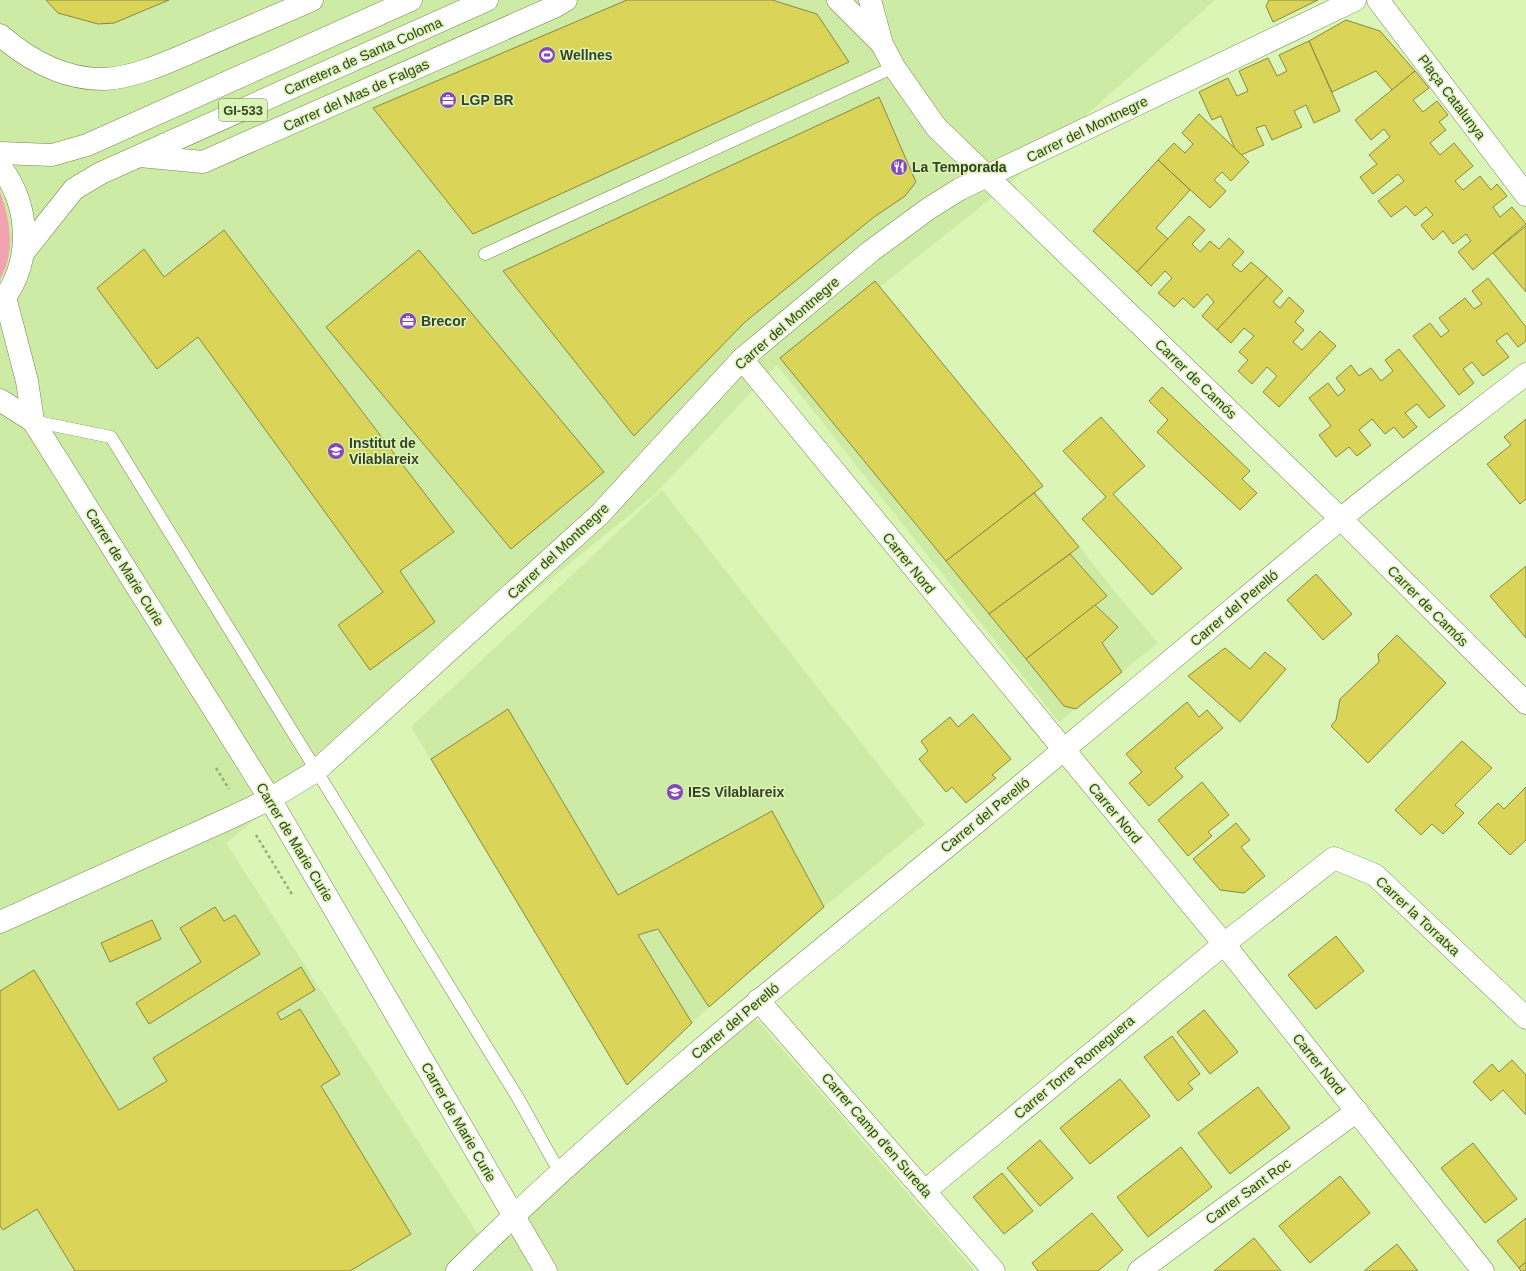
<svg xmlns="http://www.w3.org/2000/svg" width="1526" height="1271" font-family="Helvetica,sans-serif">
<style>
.built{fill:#cdeba4}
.green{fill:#f4a2b2}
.building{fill:#dad458;stroke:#8a8745}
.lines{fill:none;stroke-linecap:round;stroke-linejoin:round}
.service-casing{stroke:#728a4f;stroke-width:13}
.minor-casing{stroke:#728a4f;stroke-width:23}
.primary-casing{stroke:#728a4f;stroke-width:23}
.path{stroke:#98ac7b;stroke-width:2.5;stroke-dasharray:3 3;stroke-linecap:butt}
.service{stroke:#fff;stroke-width:12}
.minor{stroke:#fff;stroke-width:22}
.primary{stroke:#fff;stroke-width:22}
.labels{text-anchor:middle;stroke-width:3;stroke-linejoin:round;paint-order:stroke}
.shield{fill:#daf5b5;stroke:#667651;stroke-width:1}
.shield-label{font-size:13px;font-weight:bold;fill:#354026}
.poi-label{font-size:14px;font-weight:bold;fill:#354026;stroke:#daf5b5;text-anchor:start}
.street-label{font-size:14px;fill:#354026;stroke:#daf5b5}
</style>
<rect width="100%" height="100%" fill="#daf5b5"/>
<!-- built -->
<g class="built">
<polygon points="0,0 1215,0 1009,184 877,289 1115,592 1158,643 1059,722 777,365 654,495 226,843 484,1244 750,1012 975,1271 0,1271"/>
<polygon points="662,490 925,824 824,907 709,1007 627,1085 411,727"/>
</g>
<!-- green -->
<path class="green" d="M0,192c10,28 16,60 0,87z"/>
<!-- building -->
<g class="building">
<polygon points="46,0 169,0 114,23 98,24 58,13"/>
<polygon points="627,0 772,0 817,14 849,62 473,234 373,108"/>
<polygon points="1269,0 1318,0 1273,22 1266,6"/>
<polygon points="1346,20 1380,31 1415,71 1392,90 1376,71 1332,92 1309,41"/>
<polygon points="1309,41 1340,111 1314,123 1306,105 1294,111 1302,127 1272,140 1265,125 1256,128 1264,145 1241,155 1235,149 1221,116 1212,120 1199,92 1228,78 1237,96 1248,91 1239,71 1268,58 1277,76 1287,71 1279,55"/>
<polygon points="1415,71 1429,88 1413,100 1423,112 1437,101 1448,115 1439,122 1446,130 1430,143 1440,155 1454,143 1473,166 1455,181 1463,190 1480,176 1491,190 1497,184 1507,196 1493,207 1500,217 1512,207 1526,224 1473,270 1458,252 1471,241 1466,234 1453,244 1443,231 1433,240 1421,225 1433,215 1426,207 1415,216 1406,206 1391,217 1378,201 1404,181 1398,174 1373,194 1360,177 1377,164 1369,155 1390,137 1384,129 1371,140 1355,120"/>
<polygon points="879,97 916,182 905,196 874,217 745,322 634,436 503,271"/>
<polygon points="1199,114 1249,162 1231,181 1222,172 1214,180 1226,191 1210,208 1158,160 1174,143 1185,153 1193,144 1182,133"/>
<polygon points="1158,160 1190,190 1156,228 1168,239 1137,272 1093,231"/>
<polygon points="1189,216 1205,230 1192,244 1200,252 1210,241 1219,249 1229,238 1244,252 1232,265 1241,272 1251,262 1267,276 1217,330 1202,316 1214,302 1207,294 1194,308 1183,298 1174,307 1158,293 1172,278 1165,271 1151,286 1137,272"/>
<polygon points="1526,226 1526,292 1493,253"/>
<polygon points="224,230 454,532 400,571 435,622 370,670 338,625 383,592 198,337 157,369 97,288 144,249 164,277"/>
<polygon points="419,250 604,472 511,549 326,327"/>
<polygon points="1267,276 1283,291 1273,302 1280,308 1289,297 1304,311 1295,322 1304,330 1293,342 1302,350 1320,331 1336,346 1279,407 1263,392 1277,376 1267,367 1252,384 1238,371 1248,360 1239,352 1254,336 1244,328 1231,343 1217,330"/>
<polygon points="1488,278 1526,327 1526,341 1518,347 1507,333 1496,341 1509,357 1483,376 1472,362 1463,369 1474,383 1459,395 1413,336 1430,323 1441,337 1449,331 1439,318 1465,298 1474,309 1482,304 1472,291"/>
<polygon points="875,281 1043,486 946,561 780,358"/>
<polygon points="1399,349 1445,406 1429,418 1417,404 1405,413 1417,427 1403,438 1394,427 1385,434 1372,419 1359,430 1371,445 1357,456 1349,447 1336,457 1319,435 1331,426 1309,398 1328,383 1338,396 1345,390 1336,378 1351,365 1359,376 1371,368 1381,381 1393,371 1385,360"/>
<polygon points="1162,387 1250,471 1242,479 1257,493 1240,510 1157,432 1168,420 1149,401"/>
<polygon points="1101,417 1145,466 1113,494 1182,568 1152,595 1082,519 1106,497 1063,451"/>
<polygon points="1526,419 1526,499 1520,504 1487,464 1511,445 1504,437"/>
<polygon points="1034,493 1079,547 989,614 946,561"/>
<polygon points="1070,554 1107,596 1026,659 989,614"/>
<polygon points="1526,566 1526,638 1490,596"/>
<polygon points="1316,574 1352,614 1323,640 1287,600"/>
<polygon points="1095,605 1118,627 1102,643 1122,672 1076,709 1064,706 1026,659"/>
<polygon points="1397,635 1446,683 1368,763 1331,726 1336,720 1340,699 1379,662 1378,654"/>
<polygon points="1225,648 1250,669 1265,652 1286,669 1240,722 1188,676"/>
<polygon points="1187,702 1199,717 1207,710 1223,728 1175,768 1183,777 1149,806 1129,783 1142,772 1126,754"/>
<polygon points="508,709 618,895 772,811 824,907 709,1007 658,929 638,935 692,1023 627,1085 431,759"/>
<polygon points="973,714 1011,759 992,775 996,778 966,803 952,787 946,792 919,759 928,751 921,741 950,717 958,727"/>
<polygon points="1462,741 1492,768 1455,805 1464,813 1443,834 1432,824 1421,835 1395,810"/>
<polygon points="1202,782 1229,815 1208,832 1212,836 1188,856 1158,820"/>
<polygon points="1526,787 1526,840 1510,855 1478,823 1498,803 1504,809"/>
<polygon points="1236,823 1250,840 1241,847 1265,876 1244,893 1220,890 1193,859"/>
<polygon points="215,907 224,921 235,915 260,954 149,1024 136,1003 201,962 180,928"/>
<polygon points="152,920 161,939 110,962 101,943"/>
<polygon points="1336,936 1364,971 1316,1009 1288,975"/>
<polygon points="301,967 315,990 277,1013 281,1020 300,1009 340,1074 321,1086 411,1234 350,1271 75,1271 37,1209 3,1230 0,1226 0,991 34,970 119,1110 167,1081 153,1058"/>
<polygon points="1204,1010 1238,1052 1210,1074 1177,1032"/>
<polygon points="1172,1036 1200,1074 1188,1083 1193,1089 1178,1101 1144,1057"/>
<polygon points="1512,1060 1526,1075 1526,1115 1503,1090 1491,1101 1473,1082 1492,1064 1499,1072"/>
<polygon points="1120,1079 1150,1116 1090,1164 1060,1128"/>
<polygon points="1258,1087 1290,1128 1230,1174 1198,1133"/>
<polygon points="1040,1140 1073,1178 1040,1206 1007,1168"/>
<polygon points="1473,1143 1517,1199 1485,1223 1441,1168"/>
<polygon points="1181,1147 1212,1187 1148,1237 1117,1197"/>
<polygon points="1002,1173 1033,1211 1004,1234 973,1197"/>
<polygon points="1340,1176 1370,1213 1310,1263 1279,1226"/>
<polygon points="1092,1213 1123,1250 1098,1271 1038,1271 1032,1263"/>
<polygon points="1526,1218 1526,1262 1519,1268 1497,1241"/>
<polygon points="1254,1238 1281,1271 1214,1271"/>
<polygon points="1397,1244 1418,1271 1364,1271"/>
<polygon points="1526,1262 1526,1271 1521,1271 1519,1268"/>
</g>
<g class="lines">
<!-- service casing -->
<g class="service-casing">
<g id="service">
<polyline points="485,254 894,67"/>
<polyline points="33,421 111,437 518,1098 560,1173"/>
</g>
</g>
<!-- minor casing -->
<g class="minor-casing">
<g id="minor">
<polyline points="838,0 881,43"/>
<polyline points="870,0 882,44 894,67 936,127 1341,519 1526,703"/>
<polyline points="1378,0 1526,195"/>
<path d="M0,35c29,25 65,45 105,44 30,-1 70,-20 98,-32 36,-16 73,-31 109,-47"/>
<polyline points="140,156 203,162 554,7 566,0"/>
<polyline points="5,297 27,381 33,421 270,799 546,1271"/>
<polyline points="742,359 1224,944 1483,1271"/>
<polyline points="0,400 33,421"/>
<polyline points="0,922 232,817 270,799 316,771 600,514 742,359 871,251 928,209 960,189 1355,0"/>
<polyline points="758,1000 994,1271"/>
<polyline points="925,1191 1224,944 1334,858 1375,875 1526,1018"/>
<path d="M457,1271c163,-162 343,-304 520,-449 121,-100 240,-201 361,-301 61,-50 125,-98 188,-147"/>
<polyline points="1139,1271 1357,1111"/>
</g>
</g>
<!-- primary casing -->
<g class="primary-casing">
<g id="primary">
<polyline points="0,153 52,155 87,145 411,0"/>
<path d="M0,166c31,41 33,97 0,138"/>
<polyline points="23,253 74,189 101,173 487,0"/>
</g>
</g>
<!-- path -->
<g class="path">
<polyline points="216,768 229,789"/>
<polyline points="256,835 293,896"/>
</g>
<!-- service -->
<use href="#service" class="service"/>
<!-- minor -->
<use href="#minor" class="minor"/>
<!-- primary -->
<use href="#primary" class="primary"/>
</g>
<!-- icons -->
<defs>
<g id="stadium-disc" transform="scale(0.9)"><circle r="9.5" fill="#8746bb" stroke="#daf5b5"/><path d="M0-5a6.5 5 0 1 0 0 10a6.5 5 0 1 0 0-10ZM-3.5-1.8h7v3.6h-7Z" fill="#fff"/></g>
<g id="office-disc" transform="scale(0.9)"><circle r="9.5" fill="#8746bb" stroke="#daf5b5"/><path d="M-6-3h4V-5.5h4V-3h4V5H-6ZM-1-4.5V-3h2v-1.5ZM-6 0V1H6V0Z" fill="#fff"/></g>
<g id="restaurant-disc" transform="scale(0.9)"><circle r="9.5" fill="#8746bb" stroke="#daf5b5"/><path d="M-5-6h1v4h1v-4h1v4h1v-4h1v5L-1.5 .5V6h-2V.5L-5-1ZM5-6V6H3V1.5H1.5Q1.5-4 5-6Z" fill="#fff"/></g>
<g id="school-disc" transform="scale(0.9)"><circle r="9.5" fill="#8746bb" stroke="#daf5b5"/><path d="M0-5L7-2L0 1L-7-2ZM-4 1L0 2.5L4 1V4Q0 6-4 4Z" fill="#fff"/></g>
</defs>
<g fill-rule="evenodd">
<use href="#stadium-disc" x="547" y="55"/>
<use href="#office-disc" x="448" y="100"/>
<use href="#restaurant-disc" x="899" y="167"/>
<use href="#office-disc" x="408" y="321"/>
<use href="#school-disc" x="336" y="451"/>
<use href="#school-disc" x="675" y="792"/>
</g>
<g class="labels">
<!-- shield labels -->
<rect class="shield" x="219" y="99" width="48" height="22" rx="3"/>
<g class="shield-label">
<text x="243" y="115">GI-533</text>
</g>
<!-- poi labels -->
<g class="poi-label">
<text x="560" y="60">Wellnes</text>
<text x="461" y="105">LGP BR</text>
<text x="912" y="172">La Temporada</text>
<text x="421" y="326">Brecor</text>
<text x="349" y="448">Institut de<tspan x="349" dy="16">Vilablareix</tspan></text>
<text x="688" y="797">IES Vilablareix</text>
</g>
<!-- street labels -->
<g class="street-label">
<text transform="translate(363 56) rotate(-24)" y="5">Carretera de Santa Coloma</text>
<text transform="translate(356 95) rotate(-24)" y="5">Carrer del Mas de Falgas</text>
<text transform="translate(1452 97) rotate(53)" y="5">Plaça Catalunya</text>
<text transform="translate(1087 129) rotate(-26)" y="5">Carrer del Montnegre</text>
<text transform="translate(787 323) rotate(-41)" y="5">Carrer del Montnegre</text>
<text transform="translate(1196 379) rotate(44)" y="5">Carrer de Camós</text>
<text transform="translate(558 551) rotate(-43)" y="5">Carrer del Montnegre</text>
<text transform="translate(909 563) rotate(51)" y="5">Carrer Nord</text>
<text transform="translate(125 567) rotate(58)" y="5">Carrer de Marie Curie</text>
<text transform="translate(1428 606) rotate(45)" y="5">Carrer de Camós</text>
<text transform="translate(1234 608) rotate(-40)" y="5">Carrer del Perelló</text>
<text transform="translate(1115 813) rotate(50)" y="5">Carrer Nord</text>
<text transform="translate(985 815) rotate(-39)" y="5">Carrer del Perelló</text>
<text transform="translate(295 842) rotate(59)" y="5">Carrer de Marie Curie</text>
<text transform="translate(1418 916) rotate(43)" y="5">Carrer la Torratxa</text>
<text transform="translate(735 1021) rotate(-40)" y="5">Carrer del Perelló</text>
<text transform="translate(1319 1064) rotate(51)" y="5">Carrer Nord</text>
<text transform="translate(1074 1067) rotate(-40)" y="5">Carrer Torre Romeguera</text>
<text transform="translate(459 1122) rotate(60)" y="5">Carrer de Marie Curie</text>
<text transform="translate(877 1135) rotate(49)" y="5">Carrer Camp d'en Sureda</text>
<text transform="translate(1248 1191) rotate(-36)" y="5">Carrer Sant Roc</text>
</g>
</g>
</svg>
